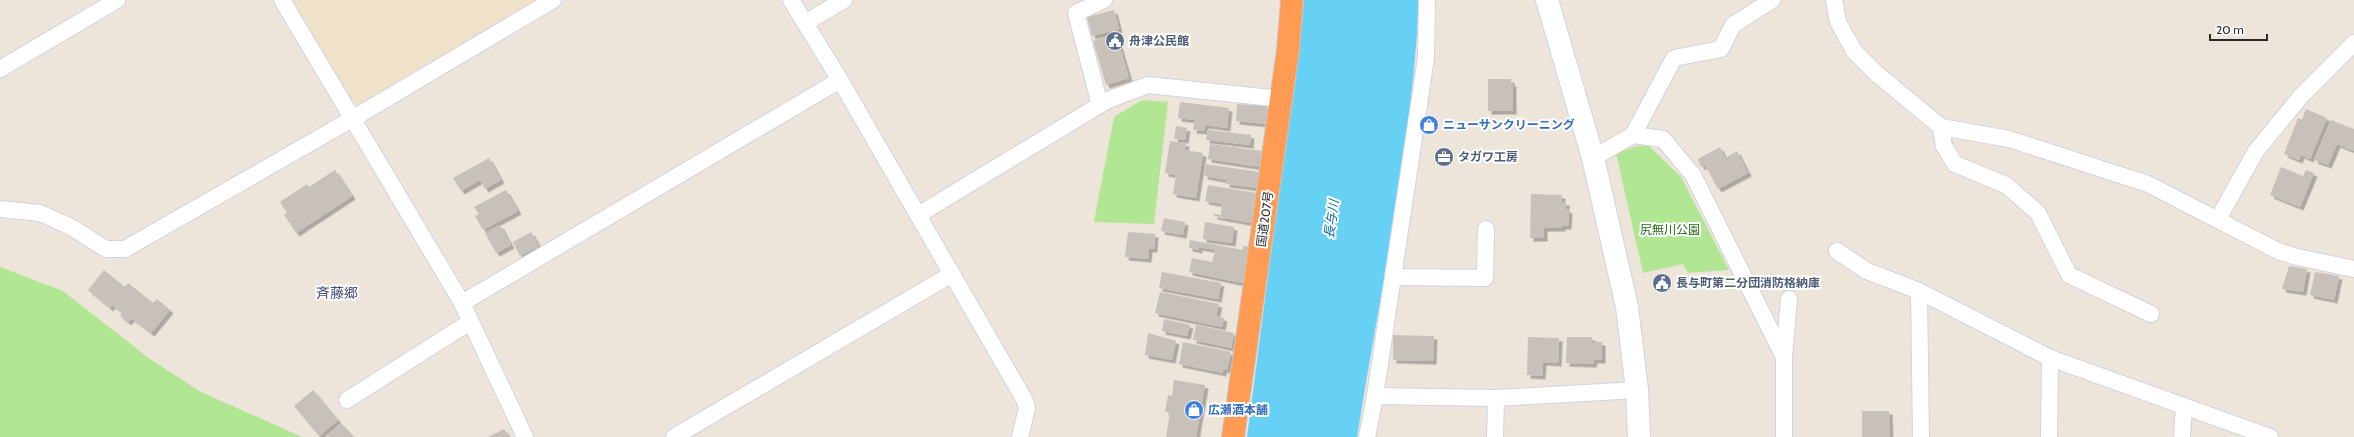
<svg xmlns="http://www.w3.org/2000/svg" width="2354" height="437" font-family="Cabin,'Noto Sans JP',sans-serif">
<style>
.education{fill:#efe2c8}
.green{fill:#b1e693}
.water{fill:#67d1f5}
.building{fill:#c8c1ba;filter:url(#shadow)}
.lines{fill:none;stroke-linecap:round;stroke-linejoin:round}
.street-casing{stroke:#cfd3e3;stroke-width:18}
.secondary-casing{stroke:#cfd3e3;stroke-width:24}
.highway-casing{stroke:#c7c7c7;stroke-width:24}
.street{stroke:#fff;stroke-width:16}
.secondary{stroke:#fff;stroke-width:22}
.highway{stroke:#ff9b53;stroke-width:22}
.labels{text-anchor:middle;stroke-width:4;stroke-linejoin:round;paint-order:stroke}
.service-label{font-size:12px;font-weight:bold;fill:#4e5e75;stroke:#fff;text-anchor:start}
.shop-label{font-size:12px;font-weight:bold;fill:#366cbe;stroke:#fff;text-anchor:start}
.street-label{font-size:12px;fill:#292929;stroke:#fff}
.park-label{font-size:12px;fill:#286a16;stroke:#fff}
.water-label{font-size:13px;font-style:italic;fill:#066ea1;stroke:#fff}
.quarter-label{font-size:14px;fill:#47527c;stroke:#fff}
</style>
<defs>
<filter id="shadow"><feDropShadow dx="3.5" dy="3.5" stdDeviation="0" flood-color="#0004"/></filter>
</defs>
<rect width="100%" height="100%" fill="#ede4da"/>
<!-- education -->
<polygon class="education" points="286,0 537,0 362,105 348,104"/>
<!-- green -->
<g class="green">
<polygon points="1142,100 1168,102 1154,224 1094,222 1114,117"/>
<polygon points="1637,146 1649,146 1681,177 1729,270 1688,273 1683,264 1643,273 1616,153"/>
<polygon points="0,267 63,291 150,359 201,392 302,437 0,437"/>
</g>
<!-- water -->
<path class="water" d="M1304,0h115c-7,147 -39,292 -62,437h-110z"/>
<!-- building -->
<g class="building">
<polygon points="1114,10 1119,29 1092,36 1087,17"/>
<polygon points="1116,34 1129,78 1106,85 1093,41"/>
<polygon points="1488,79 1511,79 1511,83 1513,83 1513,111 1488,111"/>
<polygon points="1180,102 1229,108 1227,128 1205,125 1204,131 1193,130 1195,120 1178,118"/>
<polygon points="1237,104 1267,106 1266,124 1236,121"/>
<polygon points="2306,109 2327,118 2310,159 2301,155 2299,160 2284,154 2298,118 2302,120"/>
<polygon points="2331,120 2354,129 2354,151 2337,144 2328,165 2314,160"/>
<polygon points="1176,126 1187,128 1185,140 1174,139"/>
<polygon points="1208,130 1251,135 1250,145 1206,140"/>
<polygon points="1170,141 1186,143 1185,150 1203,153 1196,198 1173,194 1176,175 1165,173"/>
<polygon points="1210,144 1262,151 1260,167 1208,159"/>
<polygon points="1720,147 1725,158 1737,151 1748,173 1718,189 1705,165 1701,167 1698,159"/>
<polygon points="489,158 501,180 485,189 480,180 461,191 453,178"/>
<polygon points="1206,164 1259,172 1257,188 1226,184 1227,180 1204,176"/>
<polygon points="2281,167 2303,176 2306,170 2314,173 2300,207 2270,195"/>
<polygon points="335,170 352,196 296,233 284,215 287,213 280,202 307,184 309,187"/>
<polygon points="1208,185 1256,193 1251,223 1214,216 1214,214 1221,215 1222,204 1205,201"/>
<polygon points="506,190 518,211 483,230 475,216 479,214 474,207"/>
<polygon points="1531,194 1562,195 1561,202 1566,202 1566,209 1569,210 1568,226 1562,226 1562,228 1544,228 1544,238 1530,238"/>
<polygon points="1164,218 1185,222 1183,235 1161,231"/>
<polygon points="1205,222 1234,227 1232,243 1203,239"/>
<polygon points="500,225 511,245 496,253 485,233"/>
<polygon points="531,232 539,246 520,256 513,242"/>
<polygon points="1128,232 1155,234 1154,249 1149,249 1148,259 1125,257"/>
<polygon points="1190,240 1243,250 1243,246 1249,247 1242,283 1189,272 1192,258 1212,262 1215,250 1199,247 1199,250 1189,248"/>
<polygon points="2289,266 2307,269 2303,292 2282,289"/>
<polygon points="104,270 125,287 128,283 153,303 157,299 170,310 151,333 131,318 128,322 120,316 122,313 112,305 110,308 88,290"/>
<polygon points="1162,272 1221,283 1218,299 1159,288"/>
<polygon points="2315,272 2339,276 2334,300 2310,295"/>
<polygon points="1160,292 1219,304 1216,316 1224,318 1222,327 1155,313"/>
<polygon points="1164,319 1190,325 1187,336 1162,331"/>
<polygon points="1196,325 1234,333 1231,348 1193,340"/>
<polygon points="1148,333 1176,341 1172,360 1145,355"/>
<polygon points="1393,335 1434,336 1433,361 1393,360"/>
<polygon points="1528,337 1559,338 1558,363 1543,362 1542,376 1527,375"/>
<polygon points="1567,337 1592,337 1592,342 1602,342 1602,360 1594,360 1593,364 1566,363"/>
<polygon points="1183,342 1231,352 1227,370 1223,369 1223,373 1179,364"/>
<polygon points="1174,380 1205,385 1196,437 1166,437 1170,412 1165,412 1168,395 1172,396"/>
<polygon points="313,390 338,420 319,436 294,406"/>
<polygon points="1862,411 1889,411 1890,437 1862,437"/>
<polygon points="341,423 354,437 325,437"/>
<polygon points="504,429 509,437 488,437"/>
</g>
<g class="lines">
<!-- street casing -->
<g class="street-casing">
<g id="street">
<polyline points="282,0 462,303 525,437"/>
<polyline points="791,0 840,80 1024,399 1027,408 1020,437"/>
<polyline points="1834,0 1838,22 1854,51 1877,74 1941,127 2009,139 2148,184 2278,251 2297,257 2354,269"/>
<polyline points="805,23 844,0"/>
<polyline points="0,69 117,0"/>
<polyline points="1100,105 1076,13 1104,0"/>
<polyline points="1941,127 1944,146 1955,164 2006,185 2038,213 2069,275 2151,314"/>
<polyline points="1633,135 1674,58 1721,49 1733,25 1772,0"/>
<polyline points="1593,158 1633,135 1663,139 1693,175 1784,357"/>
<polyline points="0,209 40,213 71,227 106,249 125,249 352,119 553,0"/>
<polyline points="918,215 1108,100 1148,85 1281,99"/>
<polyline points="2218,219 2256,151 2302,95 2354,43"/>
<polyline points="1837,251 1867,271 1919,291 2050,358 2270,437"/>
<polyline points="1393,277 1485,278 1486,229"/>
<polyline points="1919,291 1921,437"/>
<polyline points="462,303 840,80"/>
<polyline points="1375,396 1496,398 1637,390"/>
<polyline points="347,400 470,322"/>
<polyline points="674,437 952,274"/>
<polyline points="1367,437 1375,396 1426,58 1427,0"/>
<polyline points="1495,437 1496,398"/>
<polyline points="1784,437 1784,357 1789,299"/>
<polyline points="2049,437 2050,358"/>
<polyline points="2182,437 2184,406"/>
</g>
</g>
<!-- secondary casing -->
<g class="secondary-casing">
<polyline id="secondary" points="1547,0 1593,158 1627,307 1637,390 1639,437"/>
</g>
<!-- highway casing -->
<g class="highway-casing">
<polyline id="highway" points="1233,437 1288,50 1292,0"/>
</g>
<!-- street -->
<use href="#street" class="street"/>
<!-- secondary -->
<use href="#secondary" class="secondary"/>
<!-- highway -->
<use href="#highway" class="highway"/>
</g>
<!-- icons -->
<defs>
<g id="civic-disc" transform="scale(1)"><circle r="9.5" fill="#5c6f8a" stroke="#fff"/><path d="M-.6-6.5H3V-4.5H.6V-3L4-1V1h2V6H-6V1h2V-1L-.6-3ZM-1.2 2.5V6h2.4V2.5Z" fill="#fff"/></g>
<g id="shop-disc" transform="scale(1)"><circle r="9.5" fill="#3f7fe0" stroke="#fff"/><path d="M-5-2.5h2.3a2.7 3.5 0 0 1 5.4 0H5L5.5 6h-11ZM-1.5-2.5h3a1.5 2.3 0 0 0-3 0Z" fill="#fff"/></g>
<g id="office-disc" transform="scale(1)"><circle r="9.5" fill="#5c6f8a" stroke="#fff"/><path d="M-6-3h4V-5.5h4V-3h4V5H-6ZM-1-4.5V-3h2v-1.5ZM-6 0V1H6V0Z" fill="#fff"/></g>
</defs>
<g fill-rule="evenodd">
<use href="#civic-disc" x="1115" y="41"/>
<use href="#shop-disc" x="1429" y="125"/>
<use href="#office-disc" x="1444" y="157"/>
<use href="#civic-disc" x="1662" y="283"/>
<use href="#shop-disc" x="1194" y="410"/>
</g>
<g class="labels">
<!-- service labels -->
<g class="service-label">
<text x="1129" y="45">舟津公民館</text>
<text x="1458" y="161">タガワ工房</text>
<text x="1676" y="287">長与町第二分団消防格納庫</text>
</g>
<!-- shop labels -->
<g class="shop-label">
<text x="1443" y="129">ニューサンクリーニング</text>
<text x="1208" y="414">広瀬酒本舗</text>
</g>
<!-- street labels -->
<g class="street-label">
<text transform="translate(1265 219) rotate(-82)" y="4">国道207号</text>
</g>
<!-- park labels -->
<g class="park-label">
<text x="1670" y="234">尻無川公園</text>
</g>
<!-- water labels -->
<g class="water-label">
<text transform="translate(1331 219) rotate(-82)" y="5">長与川</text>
</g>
<!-- quarter labels -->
<g class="quarter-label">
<text x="337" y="298">斉藤郷</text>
</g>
</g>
<!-- scale -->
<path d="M2210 34v6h57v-6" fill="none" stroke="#292929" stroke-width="2"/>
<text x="2216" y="34" font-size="12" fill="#292929" stroke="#ffffff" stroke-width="3" paint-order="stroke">20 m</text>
</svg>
